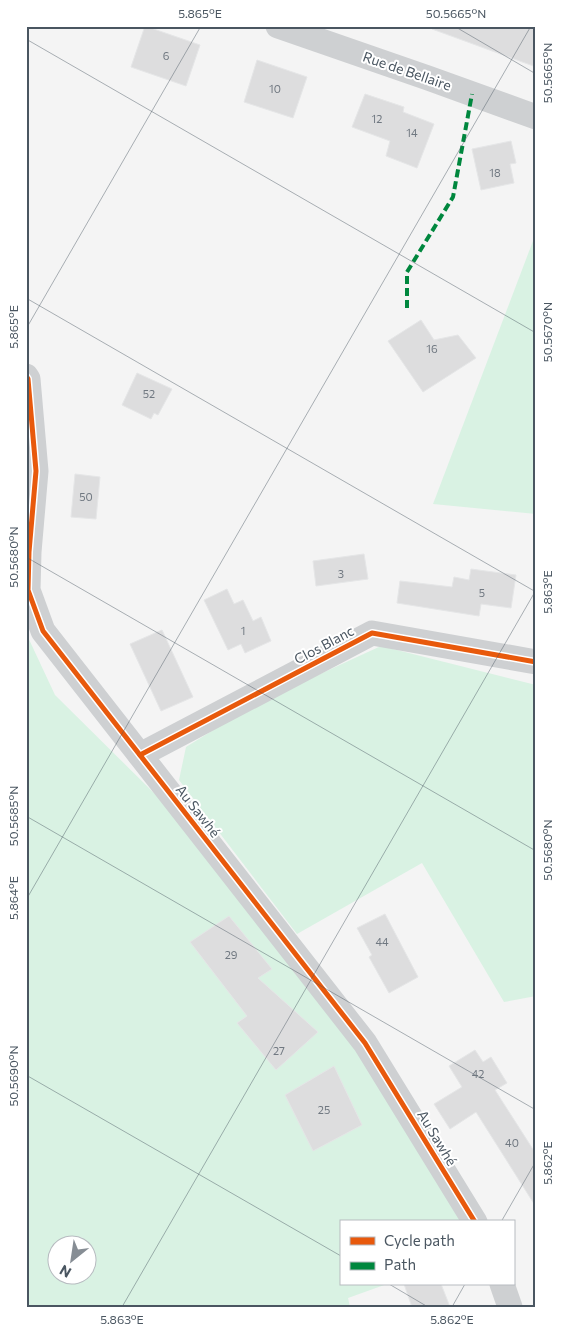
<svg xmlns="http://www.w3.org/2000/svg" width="562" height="1333" font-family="Commissioner,sans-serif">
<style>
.green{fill:#d9f2e3;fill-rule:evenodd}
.building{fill:#ddddde;stroke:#e5e6e7}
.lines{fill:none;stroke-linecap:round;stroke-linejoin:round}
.street{stroke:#ced0d2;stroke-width:25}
.quiet{stroke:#00873e;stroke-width:4;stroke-dasharray:8 4;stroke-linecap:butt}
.cycleway-casing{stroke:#fff;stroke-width:8}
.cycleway{stroke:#e8590c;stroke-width:5}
.ticks{fill:none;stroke:#4a5661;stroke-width:1;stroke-opacity:0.45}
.labels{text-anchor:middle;stroke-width:4;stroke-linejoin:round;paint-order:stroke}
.number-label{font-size:11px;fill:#707881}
.street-label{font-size:14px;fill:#4a5661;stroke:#fff}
.neatline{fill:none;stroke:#4a5661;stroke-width:2}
.ticks-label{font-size:12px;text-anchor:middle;fill:#4a5661}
</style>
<rect width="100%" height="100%" fill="#f4f4f4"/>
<!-- green -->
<g class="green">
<polygon points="536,233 536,514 433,504"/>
<path d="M26,633l29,62 101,100 202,244 103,183h-120v62h46l-39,14 2,9h-324zM58,1246h30v30h-30z"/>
<polygon points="381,646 536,685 536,996 504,1002 422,863 297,934 179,780 186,747 257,703"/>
</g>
<!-- building -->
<g class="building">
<polygon points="145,26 200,45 186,86 131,67"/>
<polygon points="432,26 536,26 536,67 432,29"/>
<polygon points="257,60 307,77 293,118 244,102"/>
<polygon points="365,94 404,107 403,112 434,124 417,168 386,156 390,141 352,127"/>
<polygon points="511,141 516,163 510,164 514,183 481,190 472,149"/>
<polygon points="421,320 434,340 458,335 476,358 423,392 388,341"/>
<polygon points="137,373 172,389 158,415 154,413 151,419 122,405"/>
<polygon points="75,474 100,477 96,519 71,517"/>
<polygon points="364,554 368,579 316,586 313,561"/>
<polygon points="471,569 516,575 511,608 481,604 479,616 397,603 400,581 452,587 454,577 469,580"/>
<polygon points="227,589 234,604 243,600 253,621 261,617 271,641 245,653 241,644 228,650 204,600"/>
<polygon points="162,630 193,697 161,711 130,644"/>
<polygon points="385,914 418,977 389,993 369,957 372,955 357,928"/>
<polygon points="229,916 272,969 258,978 318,1032 276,1070 237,1023 247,1016 190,942"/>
<polygon points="475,1050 483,1062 491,1057 507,1083 495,1090 536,1154 536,1207 476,1112 450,1129 434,1104 462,1087 449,1066"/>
<polygon points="334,1066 362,1125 313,1151 285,1095"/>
<polygon points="404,1284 441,1284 450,1307 412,1307"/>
</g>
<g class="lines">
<!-- street -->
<g class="street">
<polyline points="278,26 428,78 536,117"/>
<polyline points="26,376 28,379 36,471 29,552 28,590 43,631 365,1043 475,1222"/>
<polyline points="140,755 372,633 536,662"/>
<polyline points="502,1284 510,1307"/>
</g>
<!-- quiet -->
<polyline class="quiet" points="407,308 407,272 453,197 472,94"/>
<!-- cycleway casing -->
<g class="cycleway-casing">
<g id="cycleway">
<polyline points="26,376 28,379 36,471 29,552 28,590 43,631 365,1043 475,1222"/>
<polyline points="140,755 372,633 536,662"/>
</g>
</g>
<!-- cycleway -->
<use href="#cycleway" class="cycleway"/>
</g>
<!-- ticks -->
<path class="ticks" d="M454,26l82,48M26,39l510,294M26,298l510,294M26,329l175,-303M26,557l510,294M26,816l510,294M26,900l505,-874M26,1075l315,181M501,1222l35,-61M389,1284l39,23M122,1307l414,-717M452,1307l13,-23"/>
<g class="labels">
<!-- number labels -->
<g class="number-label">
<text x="166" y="60">6</text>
<text x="275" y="93">10</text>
<text x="377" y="123">12</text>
<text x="412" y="137">14</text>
<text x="495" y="177">18</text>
<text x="432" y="353">16</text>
<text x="149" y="398">52</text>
<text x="86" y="501">50</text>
<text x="341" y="578">3</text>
<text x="482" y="597">5</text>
<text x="243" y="635">1</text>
<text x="382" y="946">44</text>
<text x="231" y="959">29</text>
<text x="279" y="1055">27</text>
<text x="478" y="1078">42</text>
<text x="324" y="1114">25</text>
<text x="512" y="1147">40</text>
</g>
<!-- street labels -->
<g class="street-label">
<text transform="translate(407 71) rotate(19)" y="5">Rue de Bellaire</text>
<text transform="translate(324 645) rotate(-28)" y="5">Clos Blanc</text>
<text transform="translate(198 811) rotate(52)" y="5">Au Sawhé</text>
<text transform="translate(437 1138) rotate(59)" y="5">Au Sawhé</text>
</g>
</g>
<!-- border -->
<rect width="562" height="1333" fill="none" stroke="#ffffff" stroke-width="55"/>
<!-- legend -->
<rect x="340" y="1220" width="175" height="65" fill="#ffffff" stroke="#b7bbc0"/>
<rect x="350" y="1237" width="25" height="8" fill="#e8590c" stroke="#b7bbc0"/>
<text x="384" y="1246" font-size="15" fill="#4a5661">Cycle path</text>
<rect x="350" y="1262" width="25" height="8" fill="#00873e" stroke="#b7bbc0"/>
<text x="384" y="1270" font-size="15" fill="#4a5661">Path</text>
<!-- north arrow -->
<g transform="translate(72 1260) rotate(210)"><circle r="24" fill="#ffffff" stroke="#b7bbc0"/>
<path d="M0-4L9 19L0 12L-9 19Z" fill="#868d94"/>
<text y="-8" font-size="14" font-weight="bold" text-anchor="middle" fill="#4a5661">N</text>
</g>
<rect x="28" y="28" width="506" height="1278" class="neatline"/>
<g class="ticks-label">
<text x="200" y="18">5.865°E</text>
<text x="456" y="18">50.5665°N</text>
<text transform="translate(548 73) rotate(-90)" y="4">50.5665°N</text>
<text transform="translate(14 327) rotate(-90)" y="4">5.865°E</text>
<text transform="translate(548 332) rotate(-90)" y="4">50.5670°N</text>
<text transform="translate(14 557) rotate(-90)" y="4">50.5680°N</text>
<text transform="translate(548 592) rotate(-90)" y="4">5.863°E</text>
<text transform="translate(14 816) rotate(-90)" y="4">50.5685°N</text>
<text transform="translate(548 850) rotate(-90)" y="4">50.5680°N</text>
<text transform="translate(14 898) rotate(-90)" y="4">5.864°E</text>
<text transform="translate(14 1076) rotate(-90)" y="4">50.5690°N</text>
<text transform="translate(548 1163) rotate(-90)" y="4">5.862°E</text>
<text x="122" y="1324">5.863°E</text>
<text x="452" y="1324">5.862°E</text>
</g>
</svg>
